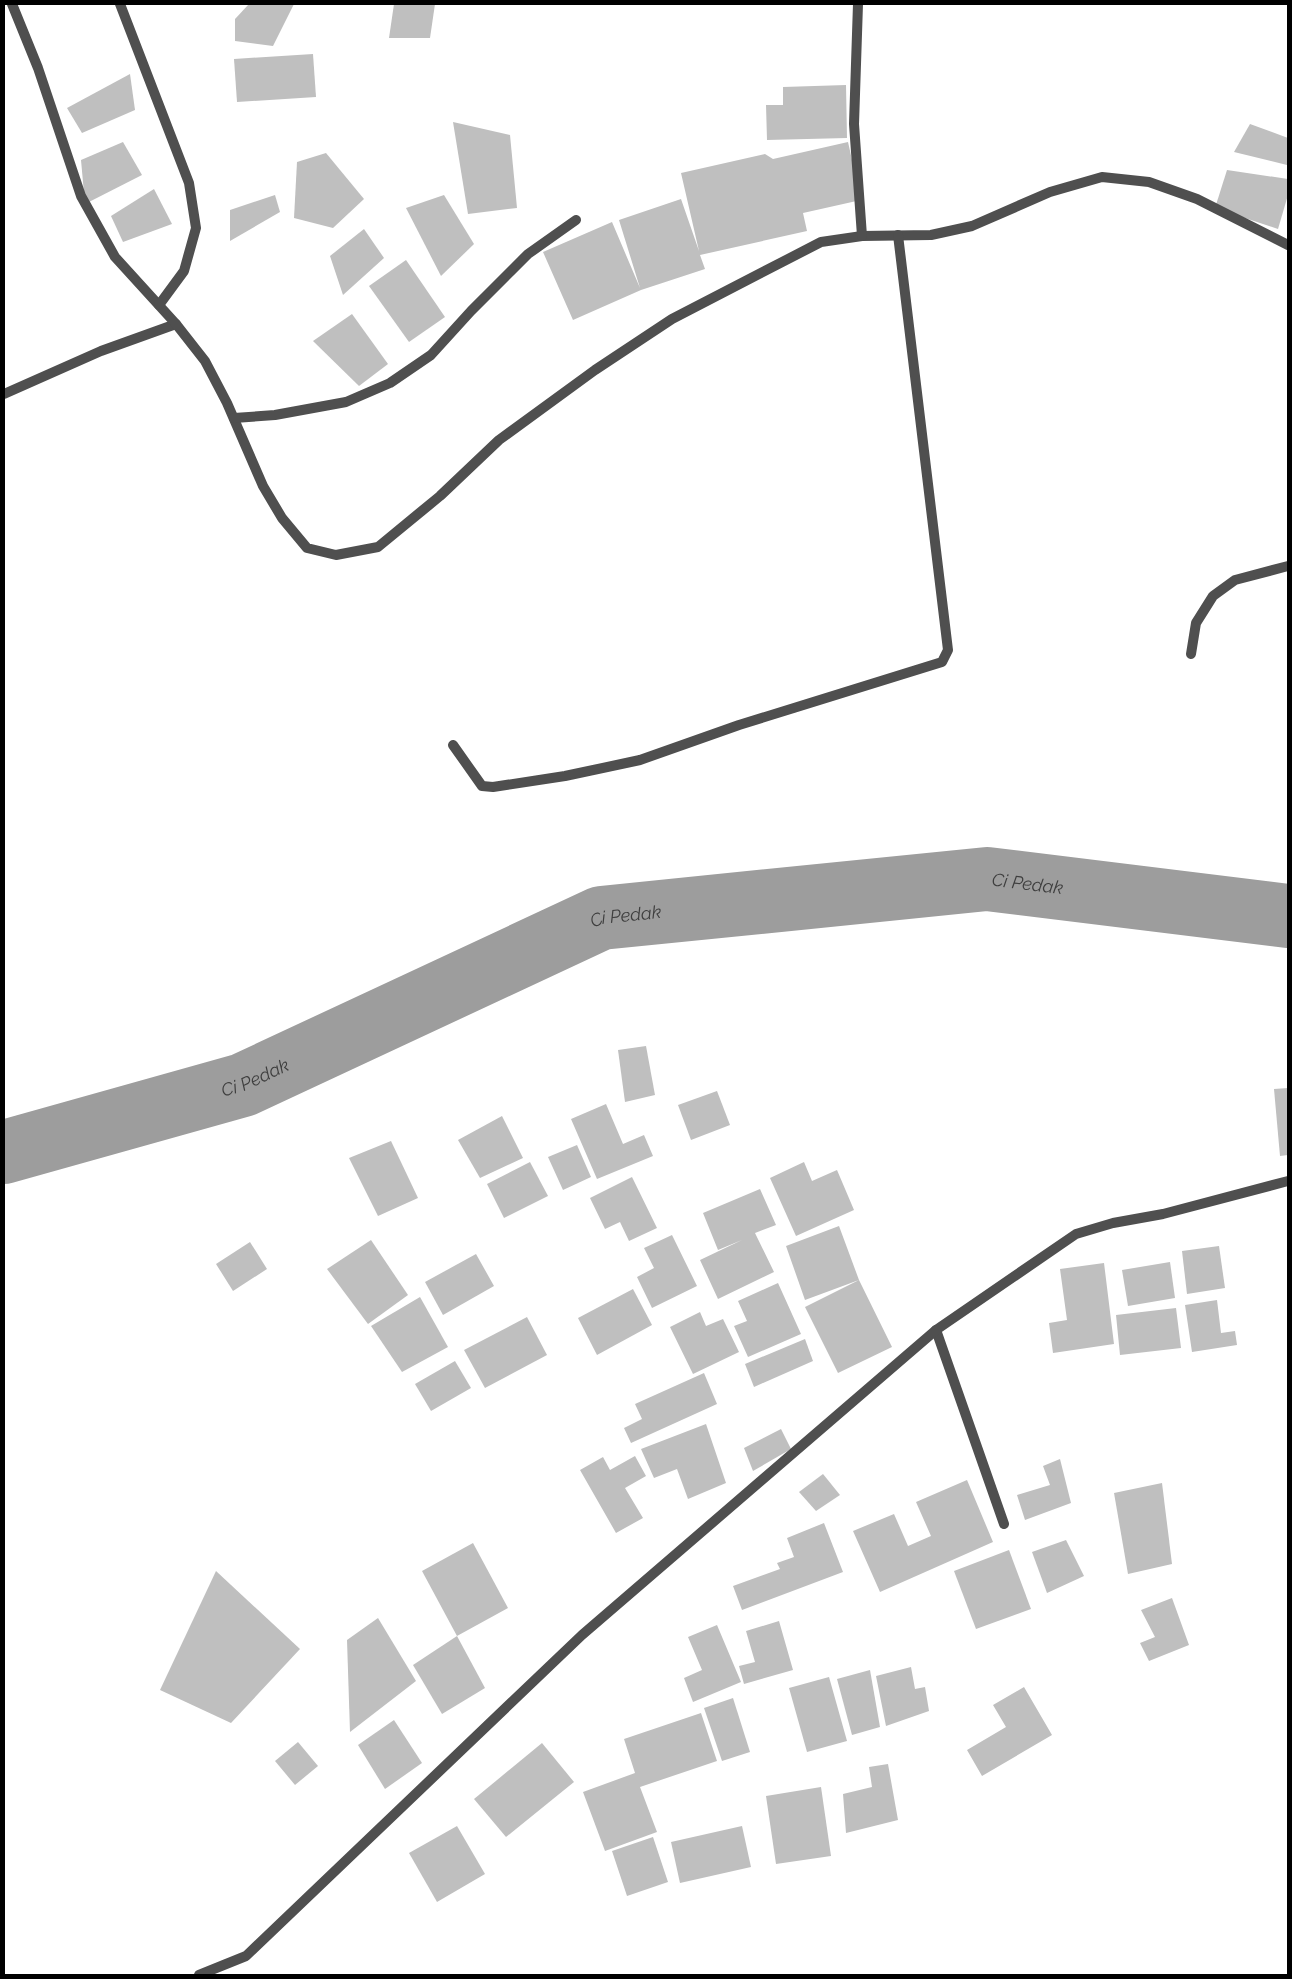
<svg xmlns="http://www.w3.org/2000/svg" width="1292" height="1979" font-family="Raleway,sans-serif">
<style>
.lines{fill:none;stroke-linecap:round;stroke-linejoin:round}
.river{stroke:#9d9d9d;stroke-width:64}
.building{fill:#bfbfbf}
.lane{stroke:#4f4f4f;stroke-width:10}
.street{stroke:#4f4f4f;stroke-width:10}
.labels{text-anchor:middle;stroke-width:4.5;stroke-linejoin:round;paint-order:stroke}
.water-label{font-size:18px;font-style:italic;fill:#3e3e3e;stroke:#fff}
</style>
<rect width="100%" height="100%" fill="#fff"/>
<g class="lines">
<!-- river -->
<path class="river" id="s1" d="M4,1152l239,-67 358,-167 386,-39 301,37"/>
</g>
<!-- building -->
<g class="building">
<polygon points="249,4 294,4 273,46 235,41 235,19"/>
<polygon points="394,4 435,4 430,38 389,38"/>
<polygon points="313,54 316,97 237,102 234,59"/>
<polygon points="130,74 135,110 82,133 67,108"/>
<polygon points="846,85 847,138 767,140 766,105 783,105 783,87"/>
<polygon points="453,122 510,135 517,208 468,214"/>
<polygon points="1250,124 1288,138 1287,165 1234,152"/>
<polygon points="123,142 142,175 85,204 81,160"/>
<polygon points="848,142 861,200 803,213 807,231 700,255 705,269 641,290 573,320 543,252 612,222 640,288 619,220 681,199 699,251 681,173 765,154 773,159"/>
<polygon points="326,153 364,199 333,228 294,218 297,162"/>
<polygon points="1227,170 1288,179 1288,195 1278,229 1215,208"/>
<polygon points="154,189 172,224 123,242 111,216"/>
<polygon points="275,195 280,212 230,241 230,210"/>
<polygon points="444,195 474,244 441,276 406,208"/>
<polygon points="364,229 384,258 343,295 330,256"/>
<polygon points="406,260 445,317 409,342 369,286"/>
<polygon points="352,314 388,364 359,386 313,341"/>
<polygon points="646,1046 655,1095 625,1102 618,1050"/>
<polygon points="1288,1088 1288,1155 1280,1156 1274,1089"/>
<polygon points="717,1091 730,1125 691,1140 678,1105"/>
<polygon points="606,1104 623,1144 644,1135 653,1156 597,1179 571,1119"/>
<polygon points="502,1116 523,1158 480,1178 458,1140"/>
<polygon points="391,1141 418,1198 378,1216 349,1158"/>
<polygon points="577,1145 591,1177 563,1190 548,1157"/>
<polygon points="530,1162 548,1196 504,1218 487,1184"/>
<polygon points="804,1162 812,1181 837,1170 854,1210 796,1236 770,1178"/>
<polygon points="632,1177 657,1228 629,1241 620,1222 605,1229 590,1198"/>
<polygon points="760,1189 776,1225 755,1233 774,1272 718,1299 700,1260 742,1240 718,1250 703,1213"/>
<polygon points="839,1226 859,1280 892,1347 838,1373 805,1307 859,1280 805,1300 786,1246"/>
<polygon points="672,1235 697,1286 652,1308 637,1277 654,1268 644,1248"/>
<polygon points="371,1240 408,1295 368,1324 327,1269"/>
<polygon points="250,1242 267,1269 233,1291 216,1264"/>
<polygon points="1219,1246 1225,1288 1187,1294 1182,1251"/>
<polygon points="476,1254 494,1286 443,1315 425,1282"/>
<polygon points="1170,1262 1175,1298 1128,1306 1122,1270"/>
<polygon points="1104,1263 1114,1344 1053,1353 1049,1323 1067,1320 1060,1269"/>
<polygon points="778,1283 801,1334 748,1357 734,1326 747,1321 738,1301"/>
<polygon points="633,1289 652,1325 597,1355 578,1318"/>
<polygon points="420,1297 448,1347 402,1372 371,1326"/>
<polygon points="1217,1300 1221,1333 1235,1331 1237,1345 1192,1352 1185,1305"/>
<polygon points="1176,1308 1181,1348 1120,1355 1116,1315"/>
<polygon points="700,1312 706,1326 723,1319 739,1352 693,1374 670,1327"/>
<polygon points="527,1317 547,1355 485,1388 464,1350"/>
<polygon points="805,1339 813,1361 754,1387 745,1364"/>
<polygon points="455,1361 471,1388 431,1411 415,1384"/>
<polygon points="704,1373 717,1404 631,1443 624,1428 642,1419 635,1404"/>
<polygon points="706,1424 726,1483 688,1499 677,1469 654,1478 641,1449"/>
<polygon points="781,1429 791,1449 753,1471 744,1448"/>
<polygon points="635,1456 646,1476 625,1488 643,1518 616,1533 580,1470 603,1457 610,1470"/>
<polygon points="1060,1459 1071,1503 1025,1520 1017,1495 1050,1485 1043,1466"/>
<polygon points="823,1474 840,1495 816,1511 799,1492"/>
<polygon points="967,1480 993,1542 880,1592 853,1531 894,1514 908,1546 931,1536 916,1502"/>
<polygon points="1162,1483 1172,1564 1128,1574 1114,1493"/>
<polygon points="824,1523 843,1572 742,1610 733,1586 780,1569 777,1563 794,1557 787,1538"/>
<polygon points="1066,1540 1084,1576 1047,1593 1032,1552"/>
<polygon points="473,1543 508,1608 457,1636 422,1571"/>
<polygon points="1009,1550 1031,1609 976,1629 954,1571"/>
<polygon points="216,1571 300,1649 231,1723 160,1690"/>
<polygon points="1172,1598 1189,1645 1149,1661 1140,1643 1155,1637 1141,1610"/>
<polygon points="378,1618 416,1681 350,1732 347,1640"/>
<polygon points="779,1621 793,1670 744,1684 739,1666 755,1662 746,1631"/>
<polygon points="717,1625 741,1682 693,1702 684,1678 702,1670 688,1637"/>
<polygon points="457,1636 485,1688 442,1714 413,1665"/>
<polygon points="911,1667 915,1689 925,1687 929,1711 886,1726 876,1676"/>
<polygon points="870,1670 880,1727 852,1735 837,1679"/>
<polygon points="829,1677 847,1741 807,1752 789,1688"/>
<polygon points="1024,1687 1052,1735 982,1776 967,1750 1006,1727 993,1705"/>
<polygon points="733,1698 750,1752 722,1761 704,1708"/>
<polygon points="701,1713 717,1761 640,1787 657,1832 605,1851 583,1792 635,1773 624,1739"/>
<polygon points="394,1720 422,1763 385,1789 358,1745"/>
<polygon points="298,1742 318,1766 295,1785 275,1761"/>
<polygon points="542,1743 574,1782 506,1837 474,1799"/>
<polygon points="888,1764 898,1820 846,1833 843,1794 872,1787 869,1767"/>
<polygon points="821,1787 831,1856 776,1864 766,1796"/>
<polygon points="457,1826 485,1874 437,1902 409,1853"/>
<polygon points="742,1826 751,1867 680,1883 671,1842"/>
<polygon points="653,1837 668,1882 627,1896 612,1851"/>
</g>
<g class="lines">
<!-- lane -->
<polyline class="lane" points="4,394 101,351 176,324"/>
<!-- street -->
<g class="street">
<polyline points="12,4 38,68 81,196 115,257 176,324 205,361 227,403 263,486 282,518 307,548 336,555 378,547 440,496 499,440 595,370 672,319 821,242 862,236 931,235 972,226 1050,192 1102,177 1149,182 1197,199 1288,245"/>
<polyline points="120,4 189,183 196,228 184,271 159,305"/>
<polyline points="858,4 854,124 862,236"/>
<polyline points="234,418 275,415 346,402 390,383 431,355 471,311 528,254 576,220"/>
<polyline points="1191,654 1196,623 1213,596 1235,580 1288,566"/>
<polyline points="453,745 482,786 493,787 565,776 640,760 739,725 942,662 948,650 898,235"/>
<polyline points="936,1330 1004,1524"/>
<polyline points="199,1975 246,1956 582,1635 936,1330 1076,1234 1113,1223 1163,1214 1288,1181"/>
</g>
</g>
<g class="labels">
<!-- water labels -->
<g class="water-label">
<text dy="6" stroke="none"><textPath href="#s1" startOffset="1072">Ci Pedak</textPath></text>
<text dy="6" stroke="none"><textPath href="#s1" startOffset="668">Ci Pedak</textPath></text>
<text dy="6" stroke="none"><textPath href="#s1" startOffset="262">Ci Pedak</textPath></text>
</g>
</g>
<!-- border -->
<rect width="1292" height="1979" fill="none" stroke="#000000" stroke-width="10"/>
</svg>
